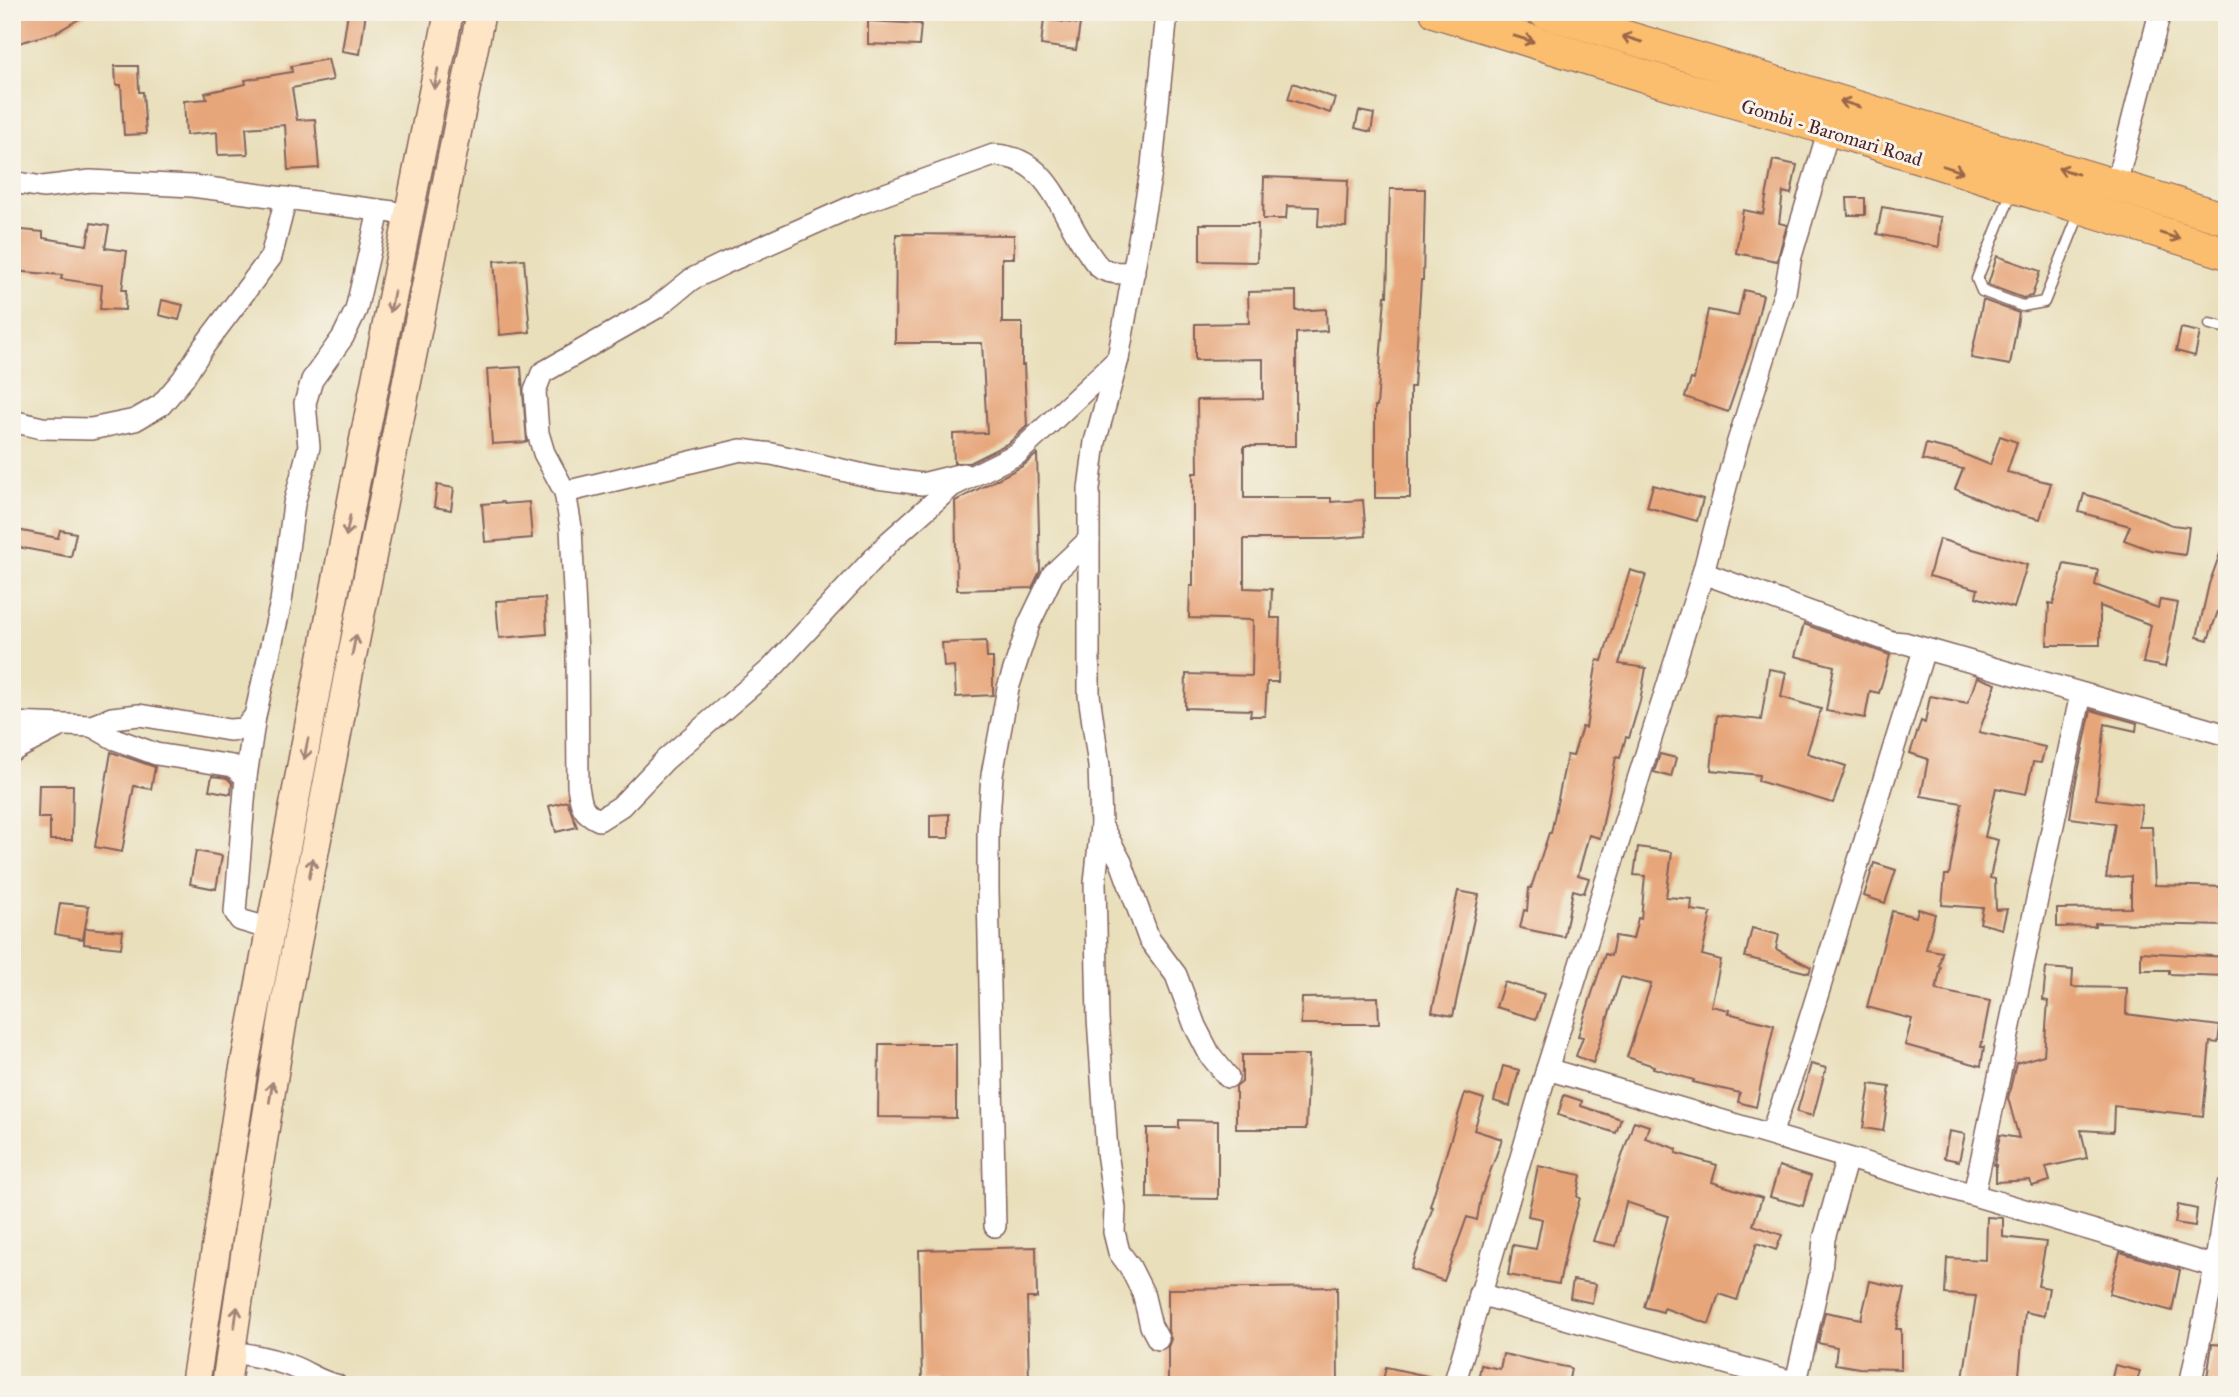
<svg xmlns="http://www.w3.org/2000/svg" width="2239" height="1397" font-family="'IM FELL Great Primer',serif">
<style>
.building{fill:#e7a67a}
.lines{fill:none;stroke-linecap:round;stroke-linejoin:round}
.lane-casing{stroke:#82625d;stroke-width:13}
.street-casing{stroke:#82625d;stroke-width:24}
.secondary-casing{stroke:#82625d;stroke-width:31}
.primary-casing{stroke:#82625d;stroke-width:34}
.lane{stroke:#fff;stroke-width:10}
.street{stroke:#fff;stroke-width:21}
.secondary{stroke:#fde5c5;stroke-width:28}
.primary{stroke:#fbbd6e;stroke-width:32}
.oneway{stroke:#9a6649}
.oneway2{stroke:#a48278}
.labels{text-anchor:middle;stroke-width:6;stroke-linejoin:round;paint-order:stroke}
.street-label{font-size:19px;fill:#4a1f2b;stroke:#f7f3e8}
</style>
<rect width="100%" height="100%" fill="#f7f3e8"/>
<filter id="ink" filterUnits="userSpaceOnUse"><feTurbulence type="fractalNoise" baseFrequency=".0143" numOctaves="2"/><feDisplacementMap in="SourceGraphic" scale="14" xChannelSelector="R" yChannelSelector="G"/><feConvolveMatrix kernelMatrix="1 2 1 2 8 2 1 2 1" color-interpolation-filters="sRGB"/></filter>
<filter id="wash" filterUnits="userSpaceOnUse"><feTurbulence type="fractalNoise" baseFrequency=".00686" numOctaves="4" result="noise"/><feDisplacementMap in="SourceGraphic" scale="28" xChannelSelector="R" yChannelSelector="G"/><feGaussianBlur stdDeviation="1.57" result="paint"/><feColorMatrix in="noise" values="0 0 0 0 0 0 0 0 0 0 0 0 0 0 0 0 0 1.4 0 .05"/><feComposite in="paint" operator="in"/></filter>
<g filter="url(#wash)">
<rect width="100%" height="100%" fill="#e9dfbb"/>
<g id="blocks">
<!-- building -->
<g class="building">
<polygon points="12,12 91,12 57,32 12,45"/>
<polygon points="348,12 366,12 360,54 342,51"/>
<polygon points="1044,19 1080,24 1076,50 1041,45"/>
<polygon points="868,21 921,24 919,46 868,44"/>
<polygon points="328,59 333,80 292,88 297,120 315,119 319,168 288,170 285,125 246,128 248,154 218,155 217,132 186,135 184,101 207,99 205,93 246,84 245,80 292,72 291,66"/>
<polygon points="115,66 138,66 139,92 143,92 146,134 124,135 121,85 116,85"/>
<polygon points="1293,83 1335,98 1330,113 1288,99"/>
<polygon points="1359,111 1374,114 1371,132 1355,128"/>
<polygon points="1773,160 1797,165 1791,194 1783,192 1779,223 1787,225 1777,261 1736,253 1743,210 1763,214"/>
<polygon points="1264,177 1348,180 1346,227 1318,226 1319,207 1287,206 1286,219 1263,219"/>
<polygon points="1390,189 1425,189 1423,280 1421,280 1414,387 1410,387 1410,498 1375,498 1375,406 1377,406 1385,296 1387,296"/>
<polygon points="1847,198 1865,198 1865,215 1848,215"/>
<polygon points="1882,207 1941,217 1939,247 1877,234"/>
<polygon points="91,223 109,226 105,248 127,251 122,290 126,290 125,310 100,309 102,285 61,279 62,275 12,271 12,229 43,232 43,238 87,245"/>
<polygon points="1200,224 1258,224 1257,262 1200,261"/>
<polygon points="896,234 1014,235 1014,258 1002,258 1002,323 1022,323 1022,365 1024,365 1027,426 1009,443 969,463 954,463 953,434 987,433 982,343 895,343"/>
<polygon points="1997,256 2040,271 2032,296 2023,298 1988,285"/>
<polygon points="524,259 530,332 500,335 494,261"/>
<polygon points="1744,290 1763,295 1751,345 1728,412 1685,397 1691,379 1694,380 1708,310 1738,316"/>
<polygon points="1296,291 1296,311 1326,309 1327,331 1296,333 1296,446 1244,446 1244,498 1331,498 1331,502 1363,500 1366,536 1330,539 1244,539 1244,588 1272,589 1271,618 1280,618 1278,682 1267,682 1265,716 1250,716 1251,710 1185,708 1186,674 1252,676 1253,620 1189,618 1190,586 1193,586 1193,473 1198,473 1197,400 1263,399 1263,359 1195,360 1195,324 1249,323 1248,292"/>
<polygon points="162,300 183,305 179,320 159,315"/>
<polygon points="1983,300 2019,313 2010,365 1971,358"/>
<polygon points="2181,328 2200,332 2195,356 2176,351"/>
<polygon points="521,367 527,442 492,444 487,369"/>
<polygon points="2000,436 2017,442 2007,472 2051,483 2040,519 2004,510 1955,489 1963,469 1922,460 1926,444 1956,451 1990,465"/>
<polygon points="1037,454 1040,571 1032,588 957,590 955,501 1023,466"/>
<polygon points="437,485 454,488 451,510 434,507"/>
<polygon points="1653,485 1703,499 1697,521 1647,507"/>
<polygon points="2084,494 2125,506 2172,525 2189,527 2185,555 2151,550 2124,540 2130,526 2079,512"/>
<polygon points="503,502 504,504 529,502 532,538 485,542 482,504"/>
<polygon points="12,529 58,538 60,530 76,533 71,557 12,546"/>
<polygon points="1939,539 2027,565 2014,608 1976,597 1978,589 1929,576"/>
<polygon points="2225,540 2227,541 2227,585 2208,640 2197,637 2209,584"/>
<polygon points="2064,564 2098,570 2095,585 2158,608 2160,600 2178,603 2165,667 2143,663 2151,625 2100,606 2100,645 2047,645 2049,603 2053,604"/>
<polygon points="1630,570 1646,575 1619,664 1646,668 1640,701 1629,738 1626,737 1620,758 1616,757 1600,838 1589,835 1578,875 1589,878 1584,893 1573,890 1564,937 1520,928 1524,910 1527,911 1529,888 1531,888 1549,833 1551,833 1567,755 1573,756 1582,727 1586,728 1597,660 1602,661"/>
<polygon points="545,598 547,634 499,638 496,601"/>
<polygon points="1804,624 1890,655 1879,693 1870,691 1865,718 1826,711 1834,666 1795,656"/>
<polygon points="986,641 987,658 993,658 993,695 956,697 954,666 944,667 942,643"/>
<polygon points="1769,669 1786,672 1781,697 1821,709 1807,753 1846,766 1833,803 1758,781 1759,775 1711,770 1717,715 1761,720"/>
<polygon points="1977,677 1996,684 1979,732 2045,747 2041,763 2033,762 2026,794 1996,788 1985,837 1998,840 1990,878 1995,879 1996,910 2007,909 2002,929 1980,923 1983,908 1942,905 1945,875 1949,875 1962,803 1921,796 1928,759 1910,753 1921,721 1925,723 1930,696 1968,703"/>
<polygon points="2091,710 2137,723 2136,731 2105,724 2096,799 2142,805 2139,827 2152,827 2155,885 2227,887 2227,926 2095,923 2095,926 2057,927 2057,909 2131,908 2131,876 2106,878 2115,824 2070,818 2074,791"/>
<polygon points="111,752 155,767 151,789 134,786 122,852 95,847"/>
<polygon points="1660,754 1676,758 1671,777 1654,772"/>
<polygon points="212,776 227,778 232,783 231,794 209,790"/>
<polygon points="39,785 73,785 72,840 50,840 50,818 38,818"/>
<polygon points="567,801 577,827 556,832 549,806"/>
<polygon points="949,814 949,838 930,838 930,815"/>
<polygon points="1638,847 1672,852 1666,897 1692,899 1691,910 1711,913 1702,955 1721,960 1711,1006 1729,1010 1728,1013 1774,1025 1756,1107 1738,1102 1740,1093 1693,1082 1694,1080 1653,1068 1654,1066 1627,1057 1651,984 1621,977 1593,1063 1576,1056 1583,1037 1578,1036 1605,954 1611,956 1615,936 1633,939 1638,918 1641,919 1645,876 1634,875"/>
<polygon points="196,851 222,856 216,889 190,884"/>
<polygon points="1874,863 1896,870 1885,903 1864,896"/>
<polygon points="1458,891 1479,895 1453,1016 1432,1012"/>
<polygon points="60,903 89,906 83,939 55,934"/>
<polygon points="1918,909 1935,914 1926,949 1942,952 1939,966 1941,967 1936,990 1990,1001 1981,1047 1984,1047 1981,1066 1905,1045 1912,1019 1867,1007 1892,911 1916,917"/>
<polygon points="85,928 123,931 121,948 84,944"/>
<polygon points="1752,928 1779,935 1776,949 1811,967 1809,973 1745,957"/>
<polygon points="2141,952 2227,957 2227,976 2169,974 2169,970 2141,970"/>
<polygon points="2046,968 2073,970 2072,987 2127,988 2126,1014 2220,1026 2218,1043 2210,1042 2203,1116 2114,1106 2113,1132 2081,1130 2087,1158 2046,1167 2050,1181 2032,1186 2030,1180 1996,1182 1996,1165 1994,1165 2000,1135 2019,1138 2008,1098 2016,1063 2044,1055 2048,1001 2043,1000"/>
<polygon points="1504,982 1544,994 1536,1019 1496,1007"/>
<polygon points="1378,997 1379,1024 1301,1024 1302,998"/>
<polygon points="879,1044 956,1044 956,1118 878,1117"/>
<polygon points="1242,1055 1309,1055 1306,1129 1236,1129 1236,1087 1242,1082"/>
<polygon points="1811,1064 1826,1068 1813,1116 1797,1112"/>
<polygon points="1503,1066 1519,1070 1510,1106 1494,1101"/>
<polygon points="1870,1084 1890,1087 1883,1131 1863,1128"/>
<polygon points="1465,1093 1484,1099 1474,1130 1502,1139 1481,1197 1477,1220 1467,1217 1444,1281 1411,1269 1433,1207 1430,1206"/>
<polygon points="1564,1095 1582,1101 1581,1106 1621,1119 1616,1133 1558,1115"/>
<polygon points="1179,1120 1218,1121 1218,1199 1147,1198 1147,1128 1179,1128"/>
<polygon points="1634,1121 1649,1126 1645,1138 1677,1149 1676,1153 1717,1165 1712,1182 1762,1198 1753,1225 1782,1235 1776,1250 1757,1243 1737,1300 1719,1294 1709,1324 1664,1308 1663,1312 1644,1307 1668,1216 1626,1202 1616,1246 1593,1241"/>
<polygon points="1949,1131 1965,1134 1959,1161 1944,1158"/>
<polygon points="1538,1166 1581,1175 1577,1197 1580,1198 1569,1236 1559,1284 1508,1275 1513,1245 1536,1249 1542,1219 1528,1216"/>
<polygon points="1779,1166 1811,1176 1803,1206 1770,1197"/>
<polygon points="2178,1205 2197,1209 2195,1226 2175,1223"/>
<polygon points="1987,1217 2003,1218 2003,1237 2046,1242 2038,1286 2049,1288 2044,1316 2025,1312 2018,1385 1962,1385 1976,1296 1945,1294 1947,1258 1986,1260"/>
<polygon points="1036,1247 1037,1298 1027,1298 1029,1381 1014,1381 1014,1385 936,1385 936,1380 922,1380 919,1250"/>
<polygon points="2120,1252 2180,1270 2172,1311 2109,1294"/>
<polygon points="1573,1280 1596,1284 1592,1303 1570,1298"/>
<polygon points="1870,1281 1905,1289 1896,1329 1901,1329 1901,1369 1859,1368 1835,1364 1837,1347 1818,1343 1825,1312 1861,1319"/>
<polygon points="1337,1287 1338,1385 1168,1385 1168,1347 1171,1339 1168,1331 1168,1289"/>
<polygon points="2212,1344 2227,1345 2225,1385 2206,1385"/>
<polygon points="1503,1354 1571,1368 1568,1385 1477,1385 1481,1365 1500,1369"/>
<polygon points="2115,1365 2140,1371 2136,1385 2111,1382"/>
<polygon points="1386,1367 1436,1378 1435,1385 1382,1385"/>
</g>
</g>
</g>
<g filter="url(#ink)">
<use href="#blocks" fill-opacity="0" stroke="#82625d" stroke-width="2"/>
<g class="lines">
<!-- lane casing -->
<g class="lane-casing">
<g id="lane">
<polyline points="2012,191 1977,279 1982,291 2022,306 2044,302 2080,212"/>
<polyline points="2210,324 2227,328"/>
</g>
</g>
<!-- street casing -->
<g class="street-casing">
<g id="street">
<polyline points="12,182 43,187 90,181 192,186 393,212"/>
<polyline points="2116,185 2160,12"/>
<path d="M1118,359l-101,95 -65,32 -62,55 -118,127 -107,92 -44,46 -22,14c-18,-8 -18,-16 -21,-34l-1,-132 -6,-127 -6,-35 -21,-39 -6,-20 -3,-42 7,-18 114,-65 36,-29 31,-15 135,-60 136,-49c56,2 66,59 94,97 4,6 8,13 14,17 11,5 20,4 32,3"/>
<polyline points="12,421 42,428 91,429 135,420 161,405 183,379 204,346 271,257 286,198"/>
<polyline points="565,492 741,450 772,454 877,478 922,484 963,474"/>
<polyline points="1703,573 1892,642 1905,643 2227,735"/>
<polyline points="12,723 92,726 112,718 139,715 229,730 244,729 255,716"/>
<polyline points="92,726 115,739 156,754 233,766 246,777"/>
<polyline points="12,751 60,726"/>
<polyline points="1101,825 1121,862 1149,939 1176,975 1195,1026 1210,1055 1228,1077"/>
<polyline points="271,929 240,920 235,912 246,777 255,716 281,602 294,504 309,447 305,403 312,380 343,337 356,310 379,211"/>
<polyline points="1547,1069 2227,1270"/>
<polyline points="1771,1134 1795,1067 1924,650"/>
<polyline points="1974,1194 2081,694"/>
<polyline points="995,1226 988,890 988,832 992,775 1008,688 1029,624 1053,574 1089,540"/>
<polyline points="1479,1294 1804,1385"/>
<polyline points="1158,1339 1151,1326 1143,1293 1130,1267 1119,1252 1114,1232 1115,1209 1107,1152 1098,1018 1095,883 1101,825 1099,766 1089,695 1089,489 1095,442 1118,359 1152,166 1167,12"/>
<path d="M231,1352c23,3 44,7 65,16 14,6 24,14 40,17"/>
<polyline points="1454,1385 1547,1069 1703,573 1737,445 1785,292 1791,256 1829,129"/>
<polyline points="1790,1385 1796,1382 1821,1271 1824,1239 1847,1158"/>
<polyline points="2190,1385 2215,1268 2227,1188"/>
</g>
</g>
<!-- secondary casing -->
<g class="secondary-casing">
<g id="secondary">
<polyline points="195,1385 243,1073 355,485 449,12"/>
<polyline points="226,1385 253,1201 286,1000 350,666 481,12"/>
</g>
</g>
<!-- primary casing -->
<g class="primary-casing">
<g id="primary">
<polyline points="1436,12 1680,87 1829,129 2227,253"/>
<polyline points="1544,12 2227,219"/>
</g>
</g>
<!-- lane -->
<use href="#lane" class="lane"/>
<!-- street -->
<use href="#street" class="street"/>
<!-- secondary -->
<use href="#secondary" class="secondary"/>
<!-- primary -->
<use href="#primary" class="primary"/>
</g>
<!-- one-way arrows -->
<defs><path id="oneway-shaft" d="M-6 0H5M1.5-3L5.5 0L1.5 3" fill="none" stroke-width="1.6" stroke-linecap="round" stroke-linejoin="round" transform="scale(1.75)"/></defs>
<g class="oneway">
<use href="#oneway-shaft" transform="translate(1524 39) rotate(17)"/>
<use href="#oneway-shaft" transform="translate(1632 39) rotate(-163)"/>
<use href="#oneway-shaft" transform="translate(1850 104) rotate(-163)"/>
<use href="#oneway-shaft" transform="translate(1953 169) rotate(18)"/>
<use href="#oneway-shaft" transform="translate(2068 171) rotate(-163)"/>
<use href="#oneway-shaft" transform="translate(2170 236) rotate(17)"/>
</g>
<g class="oneway2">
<use href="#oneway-shaft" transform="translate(436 79) rotate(101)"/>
<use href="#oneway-shaft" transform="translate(392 302) rotate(101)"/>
<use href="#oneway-shaft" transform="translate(348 526) rotate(101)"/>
<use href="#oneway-shaft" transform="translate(354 645) rotate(-79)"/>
<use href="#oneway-shaft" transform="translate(306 749) rotate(101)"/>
<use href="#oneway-shaft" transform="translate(311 868) rotate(-79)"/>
<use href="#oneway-shaft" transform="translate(271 1092) rotate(-81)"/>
<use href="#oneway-shaft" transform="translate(236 1317) rotate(-82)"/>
</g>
</g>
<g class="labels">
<!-- street labels -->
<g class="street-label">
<text transform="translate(1832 132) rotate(17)" y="7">Gombi - Baromari Road</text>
</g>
</g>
<!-- margin -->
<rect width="2239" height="1397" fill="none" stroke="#f7f3e8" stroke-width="42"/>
</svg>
